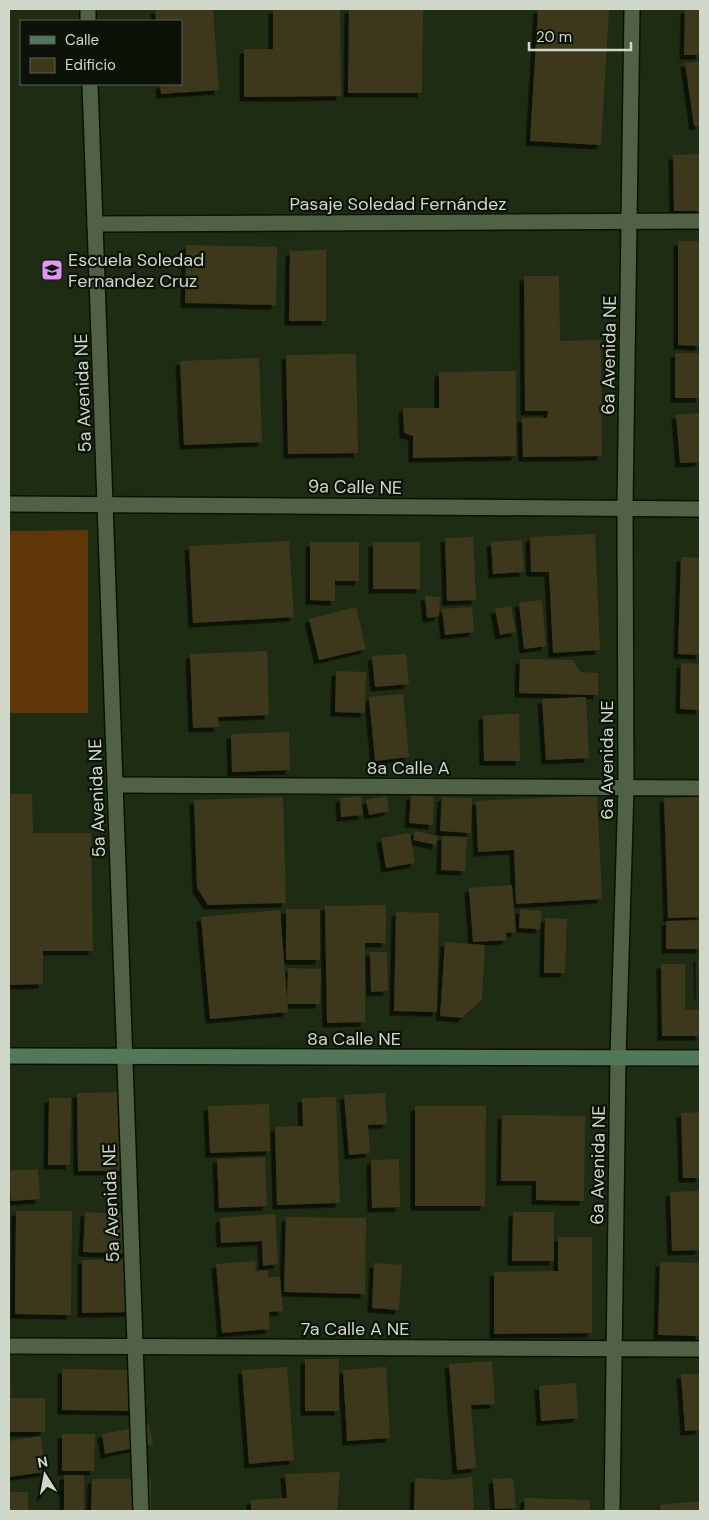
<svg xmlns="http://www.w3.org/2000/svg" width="709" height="1520" font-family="'DM Sans',sans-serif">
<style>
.pitch{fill:#5e3607}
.building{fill:#3e381b;filter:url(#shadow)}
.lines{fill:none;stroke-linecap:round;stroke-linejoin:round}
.lane-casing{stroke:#081401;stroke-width:18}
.street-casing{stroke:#081401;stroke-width:18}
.secondary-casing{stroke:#081401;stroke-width:18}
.lane{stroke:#516146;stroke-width:15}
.street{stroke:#516146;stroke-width:15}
.secondary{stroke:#53775b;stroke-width:15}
.labels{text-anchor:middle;stroke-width:4.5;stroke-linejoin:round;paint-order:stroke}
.street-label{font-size:18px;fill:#cfd8c9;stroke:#0c1208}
.poi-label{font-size:18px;fill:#cfd8c9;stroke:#0c1208;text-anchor:start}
</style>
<defs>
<filter id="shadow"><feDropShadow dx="-4.5" dy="4.5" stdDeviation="0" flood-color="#0009"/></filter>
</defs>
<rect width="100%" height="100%" fill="#1e2c13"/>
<!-- pitch -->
<polygon class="pitch" points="88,530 88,713 9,713 9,531"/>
<!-- building -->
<g class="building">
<polygon points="155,9 213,9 219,90 161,94 160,84 181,84 181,21 156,21"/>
<polygon points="273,9 340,9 341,96 244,97 244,49 273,49"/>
<polygon points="349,9 423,9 422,93 348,93"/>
<polygon points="538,9 609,9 601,145 530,141"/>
<polygon points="685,9 700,9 700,55 684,55"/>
<polygon points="700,61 700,125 694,126 685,63"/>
<polygon points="700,154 700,211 674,211 673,155"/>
<polygon points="678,241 700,241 700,346 678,345"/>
<polygon points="186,245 277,247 276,305 185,303"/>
<polygon points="326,250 326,321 289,321 290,251"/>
<polygon points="524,276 559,276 560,341 601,340 602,456 523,457 522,418 547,418 548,411 525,411"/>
<rect x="675" y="353" width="25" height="45"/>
<polygon points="356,354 358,453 288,454 286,355"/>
<polygon points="259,358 262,442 184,445 180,361"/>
<polygon points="516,371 516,456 413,458 413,436 404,433 403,408 439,408 439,372"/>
<polygon points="700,413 700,462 680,463 676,415"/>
<polygon points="595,534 600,650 553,653 549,572 531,572 530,537"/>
<polygon points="473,537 476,600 447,601 445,538"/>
<polygon points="522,540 524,572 493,574 491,542"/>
<polygon points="289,541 294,617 193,623 189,546"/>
<polygon points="310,542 359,542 359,581 335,581 335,601 310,600"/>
<rect x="373" y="542" width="47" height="47"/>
<polygon points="681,557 700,558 700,655 678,654"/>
<polygon points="425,596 440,597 439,616 427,618"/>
<polygon points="542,600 546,646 524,649 519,603"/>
<polygon points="511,606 516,632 500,635 495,609"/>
<polygon points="356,607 366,649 319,660 309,619"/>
<polygon points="472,607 474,632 445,635 442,609"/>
<polygon points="267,651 269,715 218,717 219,727 193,728 190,654"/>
<polygon points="406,654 409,684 375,687 372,656"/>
<polygon points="520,659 573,660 580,672 598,673 598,695 519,693"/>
<polygon points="681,663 700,664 700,710 680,709"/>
<polygon points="336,671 366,672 365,713 335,712"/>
<polygon points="403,694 409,757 375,761 369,697"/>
<polygon points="586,697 589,758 546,760 542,699"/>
<polygon points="519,714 520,761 484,761 483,715"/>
<polygon points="289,732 290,770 232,772 231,734"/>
<polygon points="9,794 32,794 33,833 91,833 93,951 43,951 43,984 9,985"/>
<polygon points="411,795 434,797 433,825 409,823"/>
<polygon points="597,795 602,899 516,904 514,850 478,852 476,801"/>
<polygon points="361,796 363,815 341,817 340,798"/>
<polygon points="387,796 389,811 369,815 366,800"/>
<polygon points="283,797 286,903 208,905 197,888 194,800"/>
<polygon points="442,797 472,798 471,833 440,831"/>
<polygon points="700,797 700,917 668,918 664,798"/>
<polygon points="415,831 438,836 436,845 413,840"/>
<polygon points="410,833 415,863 386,868 381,838"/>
<polygon points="442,836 467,837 465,871 441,870"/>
<polygon points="512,885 516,932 506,933 507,940 473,942 469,888"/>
<polygon points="386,905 386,943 365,943 365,1022 327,1023 325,906"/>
<rect x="286" y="909" width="34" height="51"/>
<polygon points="520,909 542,911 540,929 519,928"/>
<polygon points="280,910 288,1012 210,1019 201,917"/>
<polygon points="396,912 439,913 437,1012 394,1011"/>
<polygon points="545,918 567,919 565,973 544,973"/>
<polygon points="700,920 700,949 666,949 666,921"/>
<polygon points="445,942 485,945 482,1000 462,1018 440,1016"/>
<polygon points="370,952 387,952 388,991 371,992"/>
<polygon points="698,957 700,957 700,995 699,995"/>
<polygon points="661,964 685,964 685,1010 700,1009 700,1036 662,1036"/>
<polygon points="288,968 321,969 320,1004 287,1004"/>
<polygon points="132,1092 134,1171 78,1171 77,1093"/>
<polygon points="385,1093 387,1124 368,1125 370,1153 349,1155 344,1095"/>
<polygon points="336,1097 340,1203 277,1205 275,1127 303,1126 302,1098"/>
<polygon points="49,1098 71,1098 70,1165 48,1165"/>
<polygon points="269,1104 270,1151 210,1153 208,1106"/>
<polygon points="415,1106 486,1106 485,1206 415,1206"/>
<polygon points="700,1112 700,1178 683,1178 681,1113"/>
<polygon points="502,1115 585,1116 584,1201 536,1200 536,1181 501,1181"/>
<polygon points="265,1157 267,1206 219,1208 217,1159"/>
<polygon points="399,1159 400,1207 372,1208 371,1160"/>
<polygon points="38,1169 40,1199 11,1201 9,1171"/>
<polygon points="700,1191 700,1250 672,1251 670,1192"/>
<polygon points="16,1211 72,1211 71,1315 15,1314"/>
<polygon points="85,1212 137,1215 135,1254 83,1252"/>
<polygon points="513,1212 554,1212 554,1261 512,1261"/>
<polygon points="275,1214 278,1264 263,1266 262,1241 221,1243 220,1218"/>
<polygon points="286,1217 366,1218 365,1294 284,1292"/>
<polygon points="558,1237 592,1237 592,1333 494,1334 494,1272 558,1271"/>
<polygon points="135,1259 135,1312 82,1313 82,1260"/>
<polygon points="255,1261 256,1271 267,1270 268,1277 280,1277 283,1311 269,1312 270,1329 222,1333 216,1264"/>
<polygon points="660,1262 700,1263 700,1336 658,1335"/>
<polygon points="374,1263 402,1265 399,1310 372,1308"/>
<rect x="305" y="1359" width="34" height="52"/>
<polygon points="492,1361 495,1404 471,1405 476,1468 457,1470 449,1364"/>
<polygon points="287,1367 294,1460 249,1464 242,1370"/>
<polygon points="386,1367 390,1438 347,1441 343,1370"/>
<polygon points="62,1369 144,1370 143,1411 62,1410"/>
<polygon points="681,1374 700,1374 700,1430 685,1431"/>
<polygon points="9,1378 10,1378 11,1394 9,1394"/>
<polygon points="576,1383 578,1418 541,1421 539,1386"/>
<rect x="9" y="1398" width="36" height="34"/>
<polygon points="149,1425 153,1444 105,1454 102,1434"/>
<polygon points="62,1434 95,1434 94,1471 62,1471"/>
<polygon points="41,1436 45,1472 9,1477 9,1441"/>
<polygon points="340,1472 337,1511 251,1511 251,1500 287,1498 285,1474"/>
<rect x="64" y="1475" width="20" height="36"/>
<polygon points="472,1477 474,1511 414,1511 415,1478 446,1480"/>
<polygon points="513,1478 516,1508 495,1509 493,1479"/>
<polygon points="92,1479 151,1479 151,1511 91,1511"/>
<rect x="9" y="1492" width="19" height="19"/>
<polygon points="525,1498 590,1500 590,1511 524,1511"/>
<polygon points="700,1501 700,1511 661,1511 660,1505"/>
</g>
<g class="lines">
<!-- lane casing -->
<g class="lane-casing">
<g id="lane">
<polyline points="95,224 700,221"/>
<polyline points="115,785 700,788"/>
<polyline points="9,1346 700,1349"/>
</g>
</g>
<!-- street casing -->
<g class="street-casing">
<g id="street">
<polyline points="88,9 88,21"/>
<polyline points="90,84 141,1511"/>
<polyline points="9,504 700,509"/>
<polyline points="612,1511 618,1058 626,788 625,508 632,9"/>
</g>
</g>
<!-- secondary casing -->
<g class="secondary-casing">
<polyline id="secondary" points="9,1056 700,1058"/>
</g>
<!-- lane -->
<use href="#lane" class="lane"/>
<!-- street -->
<use href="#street" class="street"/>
<!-- secondary -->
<use href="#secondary" class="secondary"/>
</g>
<!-- icons -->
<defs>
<g id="school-square" transform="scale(1.125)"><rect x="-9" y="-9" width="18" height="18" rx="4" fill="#df98f1" stroke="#0c1208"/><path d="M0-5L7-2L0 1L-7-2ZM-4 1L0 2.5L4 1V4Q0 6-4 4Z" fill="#111"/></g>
</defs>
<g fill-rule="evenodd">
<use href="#school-square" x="52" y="270"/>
</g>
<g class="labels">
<!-- street labels -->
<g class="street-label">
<text x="398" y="210">Pasaje Soledad Fernández</text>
<text transform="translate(609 355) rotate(-89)" y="6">6a Avenida NE</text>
<text transform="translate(83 393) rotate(-92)" y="6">5a Avenida NE</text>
<text transform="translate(355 487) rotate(1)" y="6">9a Calle NE</text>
<text transform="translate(607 760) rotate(-90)" y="6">6a Avenida NE</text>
<text x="408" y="774">8a Calle A</text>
<text transform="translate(97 798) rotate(-92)" y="6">5a Avenida NE</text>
<text x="354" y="1045">8a Calle NE</text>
<text transform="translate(598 1165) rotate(-89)" y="6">6a Avenida NE</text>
<text transform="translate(111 1203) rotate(-92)" y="6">5a Avenida NE</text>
<text x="355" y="1335">7a Calle A NE</text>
</g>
<!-- poi labels -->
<g class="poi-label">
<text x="68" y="266">Escuela Soledad<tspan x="68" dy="21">Fernandez Cruz</tspan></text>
</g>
</g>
<!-- border -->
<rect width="709" height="1520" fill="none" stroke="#cfd8c9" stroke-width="20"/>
<!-- legend -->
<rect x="20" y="20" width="162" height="65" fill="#0c1208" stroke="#5a6155"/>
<rect x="30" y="36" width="25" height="8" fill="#53775b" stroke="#5a6155"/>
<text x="65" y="45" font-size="15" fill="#cfd8c9">Calle</text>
<rect x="30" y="58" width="25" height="15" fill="#3e381b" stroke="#5a6155"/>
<text x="65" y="70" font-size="15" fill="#cfd8c9">Edificio</text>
<!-- north arrow -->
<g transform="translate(45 1475) rotate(349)" stroke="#0c1208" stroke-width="4" paint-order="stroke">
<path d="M0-4L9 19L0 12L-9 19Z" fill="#cfd8c9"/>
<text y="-8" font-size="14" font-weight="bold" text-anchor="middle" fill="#cfd8c9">N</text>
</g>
<!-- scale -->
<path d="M529 42v8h102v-8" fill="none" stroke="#cfd8c9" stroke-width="2.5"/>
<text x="536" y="42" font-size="15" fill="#cfd8c9" stroke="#0c1208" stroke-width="4" paint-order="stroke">20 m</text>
</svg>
